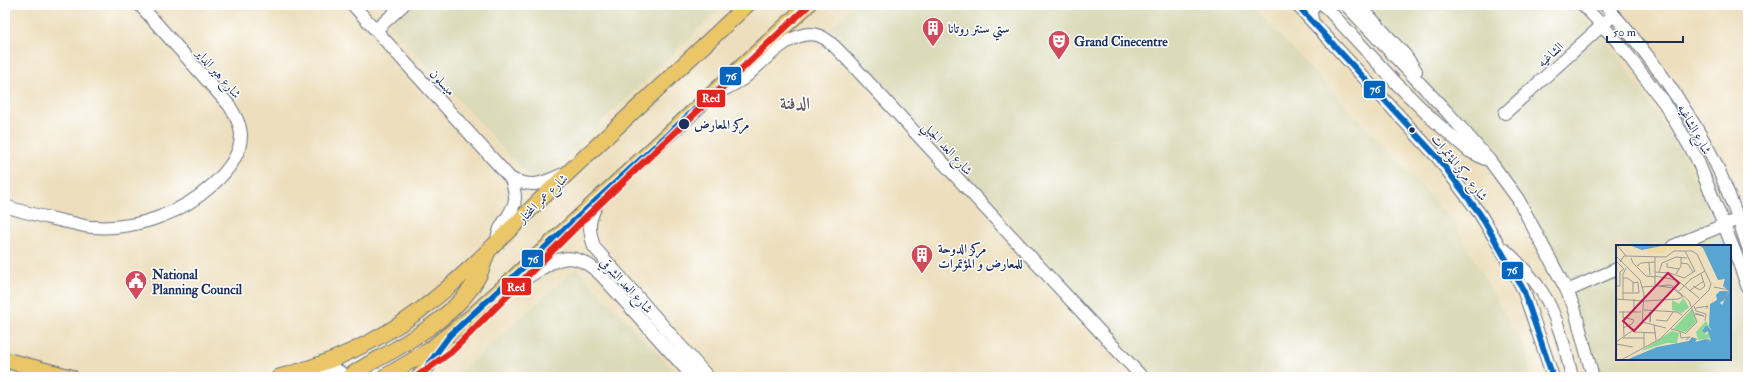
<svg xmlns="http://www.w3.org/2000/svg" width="1753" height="382" font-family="'IM FELL Double Pica',Amiri,serif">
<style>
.built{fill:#dbdab9}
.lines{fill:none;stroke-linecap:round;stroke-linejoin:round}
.minor-casing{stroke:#646d7f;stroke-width:14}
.major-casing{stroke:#646d7f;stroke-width:17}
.minor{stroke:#fff;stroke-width:12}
.major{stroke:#eac669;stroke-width:15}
.bus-1-casing{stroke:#fff;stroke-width:9}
.bus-1{stroke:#0065bd;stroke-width:6}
.metro-1-casing{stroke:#fff;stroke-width:10}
.metro-1{stroke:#e2251c;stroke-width:7}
.stop-dot{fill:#1b2f5e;stroke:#fff;stroke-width:1.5}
.labels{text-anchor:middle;stroke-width:3;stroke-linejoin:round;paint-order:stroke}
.poi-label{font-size:13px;font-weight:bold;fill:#1b2f5e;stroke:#fff;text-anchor:start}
.street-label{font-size:13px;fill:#1b2f5e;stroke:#fff}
.stop-label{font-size:13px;font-weight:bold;fill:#1b2f5e;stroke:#fff;text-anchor:start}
.district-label{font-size:17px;font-weight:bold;fill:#5e575d;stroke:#fff}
.inset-road{fill:none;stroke:#999997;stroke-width:1}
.view{fill:#c2185b;fill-opacity:0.15;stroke:#c2185b;stroke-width:2}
.inset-edge{fill:none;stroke:#1b2f5e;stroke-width:2}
.line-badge{stroke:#fff;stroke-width:1.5}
.badge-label{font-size:11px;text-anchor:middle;font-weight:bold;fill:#fff}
</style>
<rect width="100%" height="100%" fill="#fff"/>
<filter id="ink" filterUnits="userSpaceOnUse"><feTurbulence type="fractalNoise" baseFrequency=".025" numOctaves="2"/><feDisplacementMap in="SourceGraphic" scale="8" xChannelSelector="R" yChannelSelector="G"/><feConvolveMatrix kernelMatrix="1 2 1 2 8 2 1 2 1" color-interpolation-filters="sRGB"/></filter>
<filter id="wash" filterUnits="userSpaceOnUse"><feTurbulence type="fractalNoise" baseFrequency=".012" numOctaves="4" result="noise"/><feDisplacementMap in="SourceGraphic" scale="16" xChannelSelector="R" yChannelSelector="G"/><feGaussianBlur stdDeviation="0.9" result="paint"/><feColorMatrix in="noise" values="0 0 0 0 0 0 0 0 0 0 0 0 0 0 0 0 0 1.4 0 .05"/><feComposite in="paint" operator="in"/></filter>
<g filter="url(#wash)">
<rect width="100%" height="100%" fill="#eddfbd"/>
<!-- built -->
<g class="built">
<polygon points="409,5 724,5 536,185 389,23"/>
<polygon points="855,5 1252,5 1452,220 1528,355 1530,377 1154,377 829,30"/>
<polygon points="1360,5 1573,5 1612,48 1680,149 1726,246 1617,246 1617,359 1730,359 1730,255 1748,329 1748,377 1592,377 1563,281 1544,234 1510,179 1472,131 1379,32"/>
<polygon points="576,268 680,377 455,377"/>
</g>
</g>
<g filter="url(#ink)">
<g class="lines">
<!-- minor casing -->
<g class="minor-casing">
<g id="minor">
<path d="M353,5l158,174c2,6 4,13 4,19 0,16 -18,25 -18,44"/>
<polyline points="1297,5 1438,158 1480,214 1497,242 1523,289 1553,377"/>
<polyline points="1324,5 1397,84 1431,118 1469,151 1485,159"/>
<polyline points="1346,5 1448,113 1490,161 1518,199 1567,291 1574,307 1593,377"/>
<polyline points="1359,5 1405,55 1416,71"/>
<polyline points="1583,5 1617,41 1665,104 1697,159 1736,255 1748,288"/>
<path d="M1605,5c41,45 77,95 106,149 15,29 26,62 37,93"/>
<polyline points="1312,20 1311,12 1314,5"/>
<polyline points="376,30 403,5"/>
<path d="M715,94c10,-5 19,-9 28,-15 18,-14 50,-54 77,-43 10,4 18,14 26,22l296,319"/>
<polyline points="1505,113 1608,20"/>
<path d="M511,179c23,9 30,5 52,-5"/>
<path d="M598,202c-10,19 -10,25 -4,45l114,130"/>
<path d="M5,206c20,7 41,11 62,16 8,1 17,5 26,5 22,2 49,-3 69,-11 30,-11 78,-45 79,-80 0,-11 -6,-21 -12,-31l-89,-100"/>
<polyline points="1673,246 1731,222"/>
<path d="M1505,250c14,13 27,26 37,42 14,20 25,61 30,85"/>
<path d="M503,288c41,-10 57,-54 99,-12l91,101"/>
<polyline points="1567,291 1617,269"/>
<polyline points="319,366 335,369 348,377"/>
</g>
</g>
<!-- major casing -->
<g class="major-casing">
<g id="major">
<polyline points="5,360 71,377"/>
<path d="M279,377c50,-13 98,-35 140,-66 54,-41 101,-93 151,-140 59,-56 118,-111 177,-166"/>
<path d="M349,377c13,-11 30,-18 45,-27 30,-18 67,-41 84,-73 4,-7 6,-16 9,-23"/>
<polyline points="384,377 428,351 471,317 808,5"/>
<polyline points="419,377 445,343"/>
</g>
</g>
<!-- minor -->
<use href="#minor" class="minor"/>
<!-- major -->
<use href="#major" class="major"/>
<!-- bus-1 casing -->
<g class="bus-1-casing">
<g id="bus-1">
<polyline points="1297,5 1438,158 1480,214 1523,289 1553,377"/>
<polyline points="419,377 450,335 808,5"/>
</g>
</g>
<!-- bus-1 -->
<use href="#bus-1" class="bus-1"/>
<!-- metro-1 casing -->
<g class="metro-1-casing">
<polyline id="metro-1" points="416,377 451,352 586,217 809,5"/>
</g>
<!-- metro-1 -->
<use href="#metro-1" class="metro-1"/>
</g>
</g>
<!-- icons -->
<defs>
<g id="building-pin" transform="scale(1.15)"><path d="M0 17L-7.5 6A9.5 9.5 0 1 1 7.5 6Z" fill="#d1495b" stroke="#fff"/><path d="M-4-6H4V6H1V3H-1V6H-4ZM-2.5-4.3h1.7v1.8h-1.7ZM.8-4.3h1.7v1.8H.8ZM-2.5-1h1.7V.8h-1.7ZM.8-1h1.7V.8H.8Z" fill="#fff"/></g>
<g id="theatre-pin" transform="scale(1.15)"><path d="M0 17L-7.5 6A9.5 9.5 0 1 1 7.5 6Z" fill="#d1495b" stroke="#fff"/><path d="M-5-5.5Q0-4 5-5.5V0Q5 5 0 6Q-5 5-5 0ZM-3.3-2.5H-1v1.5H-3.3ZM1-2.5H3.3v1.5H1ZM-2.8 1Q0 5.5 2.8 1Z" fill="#fff"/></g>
<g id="civic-pin" transform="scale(1.15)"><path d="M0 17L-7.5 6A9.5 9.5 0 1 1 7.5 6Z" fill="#d1495b" stroke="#fff"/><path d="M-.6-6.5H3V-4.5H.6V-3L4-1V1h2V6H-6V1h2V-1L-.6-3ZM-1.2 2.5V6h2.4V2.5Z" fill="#fff"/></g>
</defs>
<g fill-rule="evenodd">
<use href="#building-pin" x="933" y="28"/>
<use href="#theatre-pin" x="1059" y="41"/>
<use href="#building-pin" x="922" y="255"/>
<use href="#civic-pin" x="136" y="281"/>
</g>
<!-- markers -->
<g class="stop-dot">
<circle cx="684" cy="124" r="6"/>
<circle cx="1412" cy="130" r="3.5"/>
</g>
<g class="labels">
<!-- poi labels -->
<g class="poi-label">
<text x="948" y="33">ستي سنتر روتانا</text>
<text x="1074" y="46">Grand Cinecentre</text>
<text x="938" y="253">مركز الدوحة<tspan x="938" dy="15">للمعارض و المؤتمرات</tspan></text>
<text x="152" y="279">National<tspan x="152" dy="15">Planning Council</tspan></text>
</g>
<!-- street labels -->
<g class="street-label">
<text transform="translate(1550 54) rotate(-42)" y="5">الشاغيه</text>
<text transform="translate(219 73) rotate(49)" y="5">شارع هير الداير</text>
<text transform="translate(443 82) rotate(47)" y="5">ميسلون</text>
<text transform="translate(1695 129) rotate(61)" y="5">شارع الشاغيه</text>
<text transform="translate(948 148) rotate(47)" y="5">شارع العد الجبلي</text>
<text transform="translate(1460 167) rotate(51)" y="5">شارع مركز المؤتمرات</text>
<text transform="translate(542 198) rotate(-44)" y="5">شارع عمر المختار</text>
<text transform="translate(627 285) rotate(47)" y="5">شارع العد الشرقي</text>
</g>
<!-- stop labels -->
<g class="stop-label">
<text x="694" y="129">مركز المعارض</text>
</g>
<!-- district labels -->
<g class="district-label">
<text x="795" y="109">الدفنة</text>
</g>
</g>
<!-- overview -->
<g transform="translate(1616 245)">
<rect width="115" height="115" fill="#eddfbd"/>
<path d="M67,53l6,9 -7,6 -10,-3v-10l7,4zM76,64l4,13 -10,10 -13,-3zM90,76l6,10 -6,-6 -4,5 4,5 3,-4 2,9 -3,3 2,-5 -12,2 -2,-8zM56,86l7,2 -2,10h-11l-25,8z" fill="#8bd895"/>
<path d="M50,0h31l-4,3 -23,1 -2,-2 -5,6h-15l-2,-4z" fill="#eeda9e"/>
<path d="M13,0h37l-24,5zM83,0h32v115h-105l31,-13 32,-6 2,2 -2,-2 3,-4 5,2 -2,3 11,-3 4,1 -2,3 3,-3 -3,-9 -3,2 -3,-2 4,-6 6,6 -3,-5 1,-22 7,-4 -1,-5 4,-4h8l-2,7 -6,5 2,2 7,-14 -6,-5 2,-7 -7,1 -15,-32z" fill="#57a5d0"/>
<path class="inset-road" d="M1,0l9,11M0,11l24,24 4,14 -2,30 -26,18M39,12v28M15,13l2,5 13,13 9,1M0,16l8,8 -4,3v14h-4M4,17l4,-6 42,1 8,-6h18l5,3 14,30 -2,6 -49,49 -39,21M33,18l1,12M51,18v4l12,2M65,18l7,1 5,8M21,21l4,-3 14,-1M39,27l15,1 14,5 11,-7 -10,-20M43,27l3,-9 14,-6 11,1M60,29l5,-8v-8M39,31l22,4 22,18M7,33h4l6,4v10M43,41l14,2 10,9M77,41l7,4 5,-4 -4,-12M26,42l29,-2 18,16 8,21 -12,12M98,42l15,3 -6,11M63,46l12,-12 14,-8M73,46l15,-10M7,48h16l-1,-11 -5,1M0,54l27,2M7,54v-25l3,-6M18,54v13M28,56l34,-2 4,-2M78,61l2,5 10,3 -1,7M80,63l12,-2 -2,3M28,65l33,2 5,3M7,66l1,25M3,67h22M34,67v10l1,-10M79,68l9,3 -9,-2M40,75l11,1 6,-9M26,77l24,6M38,80l2,15M7,83l9,-4 2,-4 -11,-3M55,84l14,4M18,87l22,1M64,87l1,6 9,-1 -4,3M7,93h21M0,99l17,3M28,102v-15"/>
<path class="view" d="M52,28l11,10 -45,48 -11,-10z"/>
<rect width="115" height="115" class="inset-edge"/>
</g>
<g class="line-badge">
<rect x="719" y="66" width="23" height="20" rx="4" fill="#0065bd"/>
<rect x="1363" y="80" width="23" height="19" rx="4" fill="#0065bd"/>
<rect x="696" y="89" width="30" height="19" rx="4" fill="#e2251c"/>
<rect x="521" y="249" width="23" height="19" rx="4" fill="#0065bd"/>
<rect x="1501" y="261" width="23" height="19" rx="4" fill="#0065bd"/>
<rect x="501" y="277" width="31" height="19" rx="4" fill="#e2251c"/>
</g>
<g class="badge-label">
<text x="731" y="80">76</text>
<text x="1375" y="93">76</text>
<text x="711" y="102">Red</text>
<text x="533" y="263">76</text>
<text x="1512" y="274">76</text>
<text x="516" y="291">Red</text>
</g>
<!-- margin -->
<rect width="1753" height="382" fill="none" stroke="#fff" stroke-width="20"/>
<!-- scale -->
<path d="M1607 36v6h76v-6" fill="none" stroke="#1b2f5e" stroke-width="2"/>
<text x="1613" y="36" font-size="12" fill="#1b2f5e" stroke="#ffffff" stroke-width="3" paint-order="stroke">50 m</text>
</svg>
